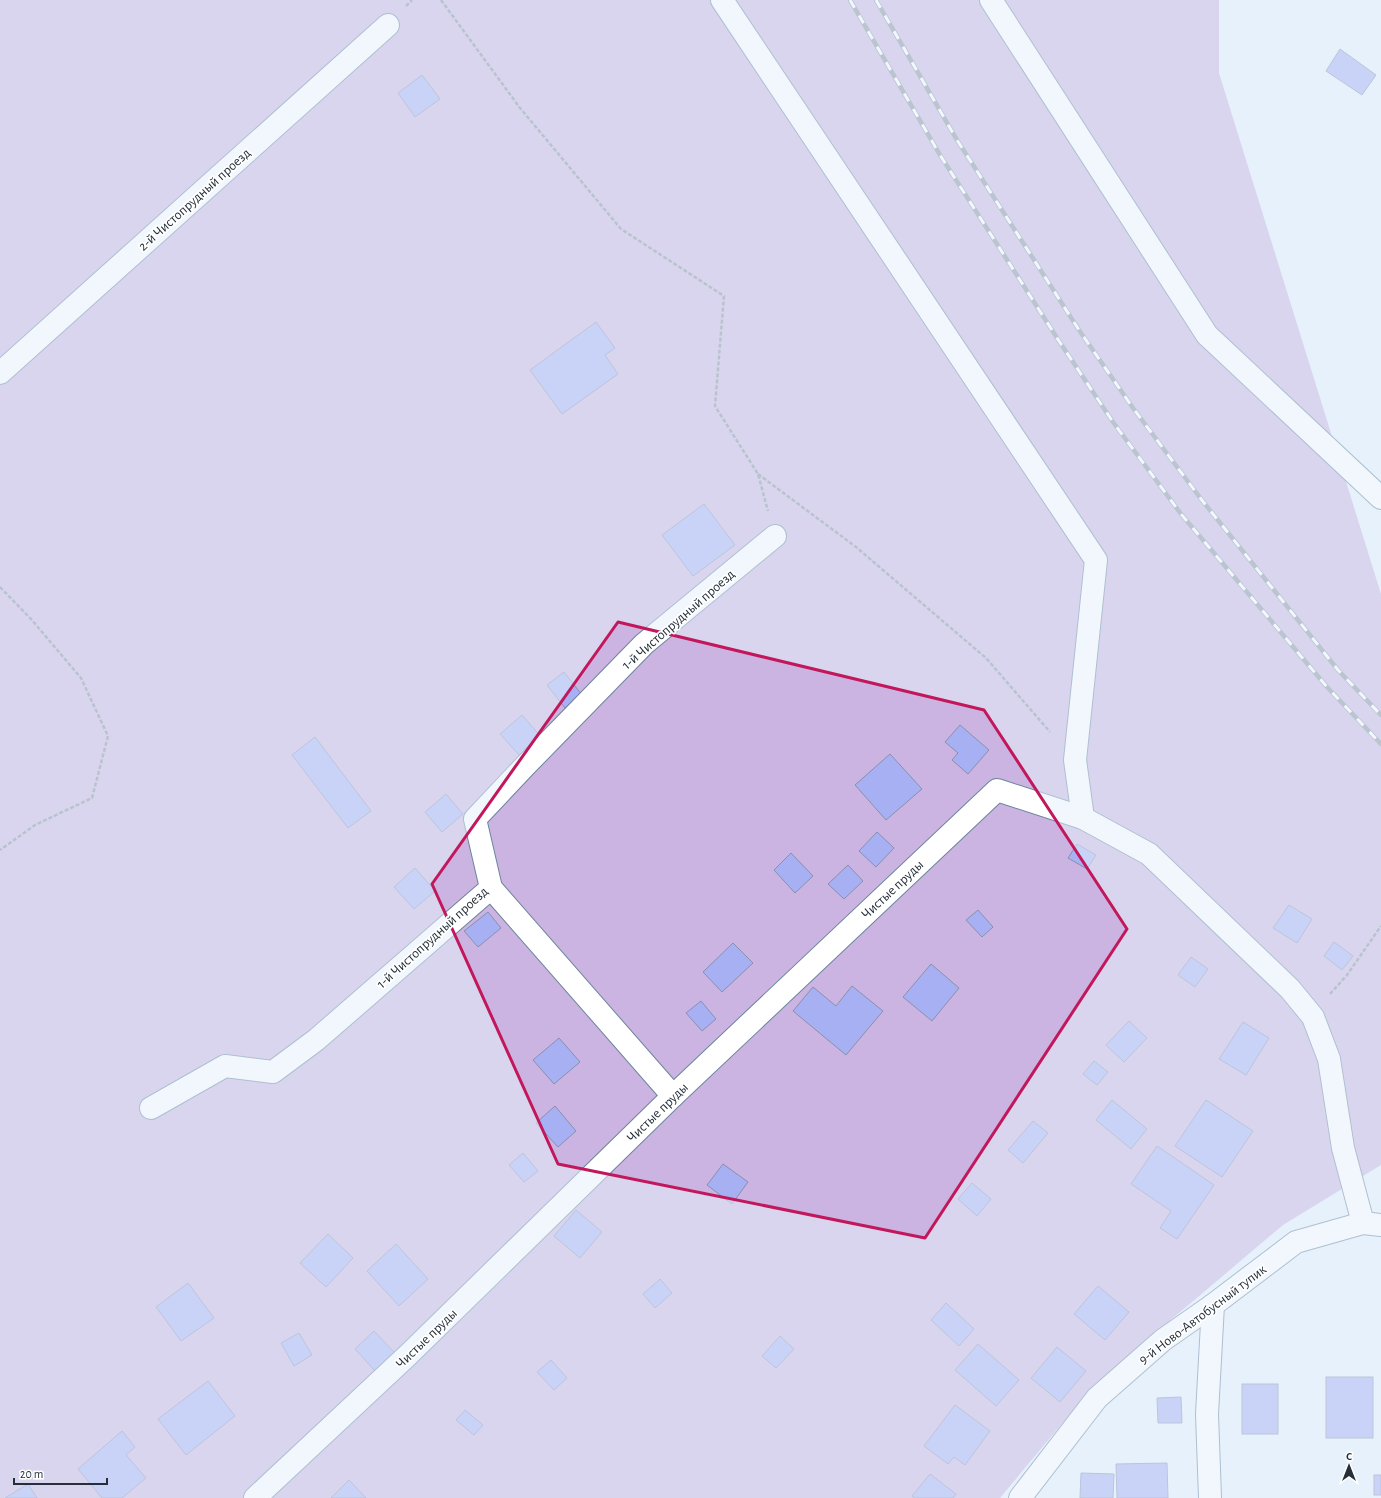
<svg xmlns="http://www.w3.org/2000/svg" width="1381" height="1498" font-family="'Alegreya Sans',sans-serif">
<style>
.green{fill:#cbb4e1}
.building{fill:#a6b0f3;stroke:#8a8fae}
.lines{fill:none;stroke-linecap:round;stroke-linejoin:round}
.minor-casing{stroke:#6b859c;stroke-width:24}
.path{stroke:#828d98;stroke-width:2.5;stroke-dasharray:4 2;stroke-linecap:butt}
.minor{stroke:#fff;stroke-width:22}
.rail-casing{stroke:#86919c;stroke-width:4.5}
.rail{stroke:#fff;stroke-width:3;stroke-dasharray:9;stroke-linecap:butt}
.marked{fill:none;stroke:#c2185b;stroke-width:3;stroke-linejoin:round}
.labels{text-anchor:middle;stroke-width:3.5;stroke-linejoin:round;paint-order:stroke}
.street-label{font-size:14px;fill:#242f39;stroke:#fff}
</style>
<rect width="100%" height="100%" fill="#e6f1fc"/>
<!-- green -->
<polygon class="green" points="0,0 1219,0 1219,73 1381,594 1381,1165 1283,1225 1095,1384 1000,1498 0,1498"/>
<!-- building -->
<g class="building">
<polygon points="1340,49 1376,75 1362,95 1326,71"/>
<polygon points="422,75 440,99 415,117 398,93"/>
<polygon points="596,322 615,348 605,355 618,374 562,414 530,370"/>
<polygon points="704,504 735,545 693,576 662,535"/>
<polygon points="564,672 582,695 565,708 547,685"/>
<polygon points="522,715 542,738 520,756 500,734"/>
<polygon points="960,725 989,750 968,774 952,760 958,753 945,742"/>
<polygon points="315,737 371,811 348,828 292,755"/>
<polygon points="890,754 922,789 886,820 855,785"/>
<polygon points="446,794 463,814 442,832 425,812"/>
<polygon points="877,832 894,848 876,867 859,851"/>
<polygon points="1077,844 1096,855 1087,869 1068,858"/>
<polygon points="791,853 813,876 795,893 774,870"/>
<polygon points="848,865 863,881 844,899 828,884"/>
<polygon points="415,868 435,891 414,909 394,887"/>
<polygon points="1289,905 1312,919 1297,943 1273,928"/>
<polygon points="978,910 993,927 982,937 966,920"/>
<polygon points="488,912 501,928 478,947 464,931"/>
<polygon points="1334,942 1353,956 1342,970 1324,956"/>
<polygon points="733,943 753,963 722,992 703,972"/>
<polygon points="1191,957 1208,969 1195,987 1178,975"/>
<polygon points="931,964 959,988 932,1021 903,997"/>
<polygon points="852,986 883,1011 846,1055 793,1011 813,987 836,1006"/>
<polygon points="701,1001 716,1019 702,1031 686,1013"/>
<polygon points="1129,1021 1147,1038 1124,1062 1106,1045"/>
<polygon points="1243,1022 1269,1038 1246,1075 1219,1059"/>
<polygon points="559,1038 580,1062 554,1084 533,1060"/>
<polygon points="1094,1061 1108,1072 1097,1085 1083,1074"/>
<polygon points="1112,1100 1147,1129 1131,1149 1096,1120"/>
<polygon points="1206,1100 1253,1131 1222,1177 1175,1146"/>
<polygon points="555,1106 576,1131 558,1147 536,1123"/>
<polygon points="1033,1121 1048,1133 1023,1163 1008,1150"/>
<polygon points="1157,1146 1214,1185 1177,1239 1160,1228 1171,1211 1131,1184"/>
<polygon points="523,1153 538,1171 524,1182 509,1165"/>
<polygon points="723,1164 748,1182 732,1204 707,1185"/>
<polygon points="972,1183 991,1199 977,1216 958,1199"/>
<polygon points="576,1210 602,1232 580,1258 554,1236"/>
<polygon points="328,1234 353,1258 326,1287 300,1263"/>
<polygon points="396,1244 428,1279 399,1306 367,1271"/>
<polygon points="660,1279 672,1293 655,1308 643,1294"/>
<polygon points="188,1283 214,1318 181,1341 156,1307"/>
<polygon points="1098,1286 1129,1312 1105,1340 1074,1314"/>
<polygon points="946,1303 974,1329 959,1346 931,1320"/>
<polygon points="374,1331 395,1353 375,1371 355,1349"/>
<polygon points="299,1333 312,1355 294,1366 281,1343"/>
<polygon points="780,1336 794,1349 776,1368 762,1356"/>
<polygon points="978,1344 1019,1380 996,1406 955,1370"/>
<polygon points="1057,1347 1086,1371 1060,1402 1031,1378"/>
<polygon points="551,1360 567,1378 554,1390 537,1372"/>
<rect x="1326" y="1377" width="47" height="61"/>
<polygon points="208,1381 235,1416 186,1455 158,1419"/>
<rect x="1242" y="1384" width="36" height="50"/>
<polygon points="1181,1397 1182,1423 1158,1423 1157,1398"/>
<polygon points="955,1405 990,1431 965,1465 954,1457 948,1464 924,1446"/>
<polygon points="465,1410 483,1425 474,1435 456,1420"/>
<polygon points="122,1431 135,1447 126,1455 146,1478 122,1498 102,1498 78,1469"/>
<polygon points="1167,1463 1168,1498 1117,1498 1116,1464"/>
<polygon points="1081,1473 1114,1474 1113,1498 1080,1498"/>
<polygon points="930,1474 956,1494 953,1498 915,1498 912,1496"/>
<rect x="1374" y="1475" width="7" height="20"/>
<polygon points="349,1480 366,1498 331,1498"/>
<polygon points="28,1484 37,1498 5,1498"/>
</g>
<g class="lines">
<!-- minor casing -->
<g class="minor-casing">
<g id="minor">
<polyline points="722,0 1096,560 1075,760 1083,818 1149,854 1290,989 1313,1017 1329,1059 1343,1148 1363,1223"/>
<polyline points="991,0 1207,335 1381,498"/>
<polyline points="0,373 388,25"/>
<polyline points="491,888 673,1096"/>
<polyline points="151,1108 225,1066 273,1072 316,1040 491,888 475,819 525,766 644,644 775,536"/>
<polyline points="255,1498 408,1355 673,1096 997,790 1083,818"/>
<polyline points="1020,1498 1097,1398 1163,1340 1213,1305 1296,1242 1363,1223 1381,1225"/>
<polyline points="1210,1498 1207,1414 1213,1305"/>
</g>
</g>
<!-- path -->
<g class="path">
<polyline points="441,0 520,108 621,229 724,296 715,406 758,474 768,511"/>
<polyline points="406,6 412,0"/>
<polyline points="758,474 856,547 986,658 1050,732"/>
<polyline points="0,587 31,619 81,678 108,736 92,798 35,825 0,850"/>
<polyline points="1330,994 1347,975 1381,926"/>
</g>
<!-- minor -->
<use href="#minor" class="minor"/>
<!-- rail casing -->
<g class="rail-casing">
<g id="rail">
<polyline points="850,0 940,155 1059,341 1113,422 1181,514 1327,687 1381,744"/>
<polyline points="876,0 957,140 1079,330 1133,408 1201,499 1338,670 1381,715"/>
</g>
</g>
<!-- rail -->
<use href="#rail" class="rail"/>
</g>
<!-- marked area -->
<path d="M0 0H1381V1498H0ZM618,622l366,88 143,219 -202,309 -367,-74 -126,-280z" fill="#e6f1fc" fill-opacity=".55" fill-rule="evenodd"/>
<path class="marked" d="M618,622l366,88 143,219 -202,309 -367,-74 -126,-280z"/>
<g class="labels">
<!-- street labels -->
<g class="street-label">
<text transform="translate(194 199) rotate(-42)" y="5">2-й Чистопрудный проезд</text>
<text transform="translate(678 619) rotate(-41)" y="5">1-й Чистопрудный проезд</text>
<text transform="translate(892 889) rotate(-43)" y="5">Чистые пруды</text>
<text transform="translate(432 937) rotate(-42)" y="5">1-й Чистопрудный проезд</text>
<text transform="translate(657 1112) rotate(-44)" y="5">Чистые пруды</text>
<text transform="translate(1202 1314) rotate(-37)" y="5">9-й Ново-Автобусный тупик</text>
<text transform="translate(426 1338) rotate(-44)" y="5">Чистые пруды</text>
</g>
</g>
<!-- north arrow -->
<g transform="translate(1349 1466)" stroke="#ffffff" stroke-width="3" paint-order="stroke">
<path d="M0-3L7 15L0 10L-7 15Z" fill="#242f39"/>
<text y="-6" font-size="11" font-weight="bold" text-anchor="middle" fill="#242f39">С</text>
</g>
<!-- scale -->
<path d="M14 1478v6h93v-6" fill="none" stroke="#242f39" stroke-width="2"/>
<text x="20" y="1478" font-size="12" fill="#242f39" stroke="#ffffff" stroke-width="3" paint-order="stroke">20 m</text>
</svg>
